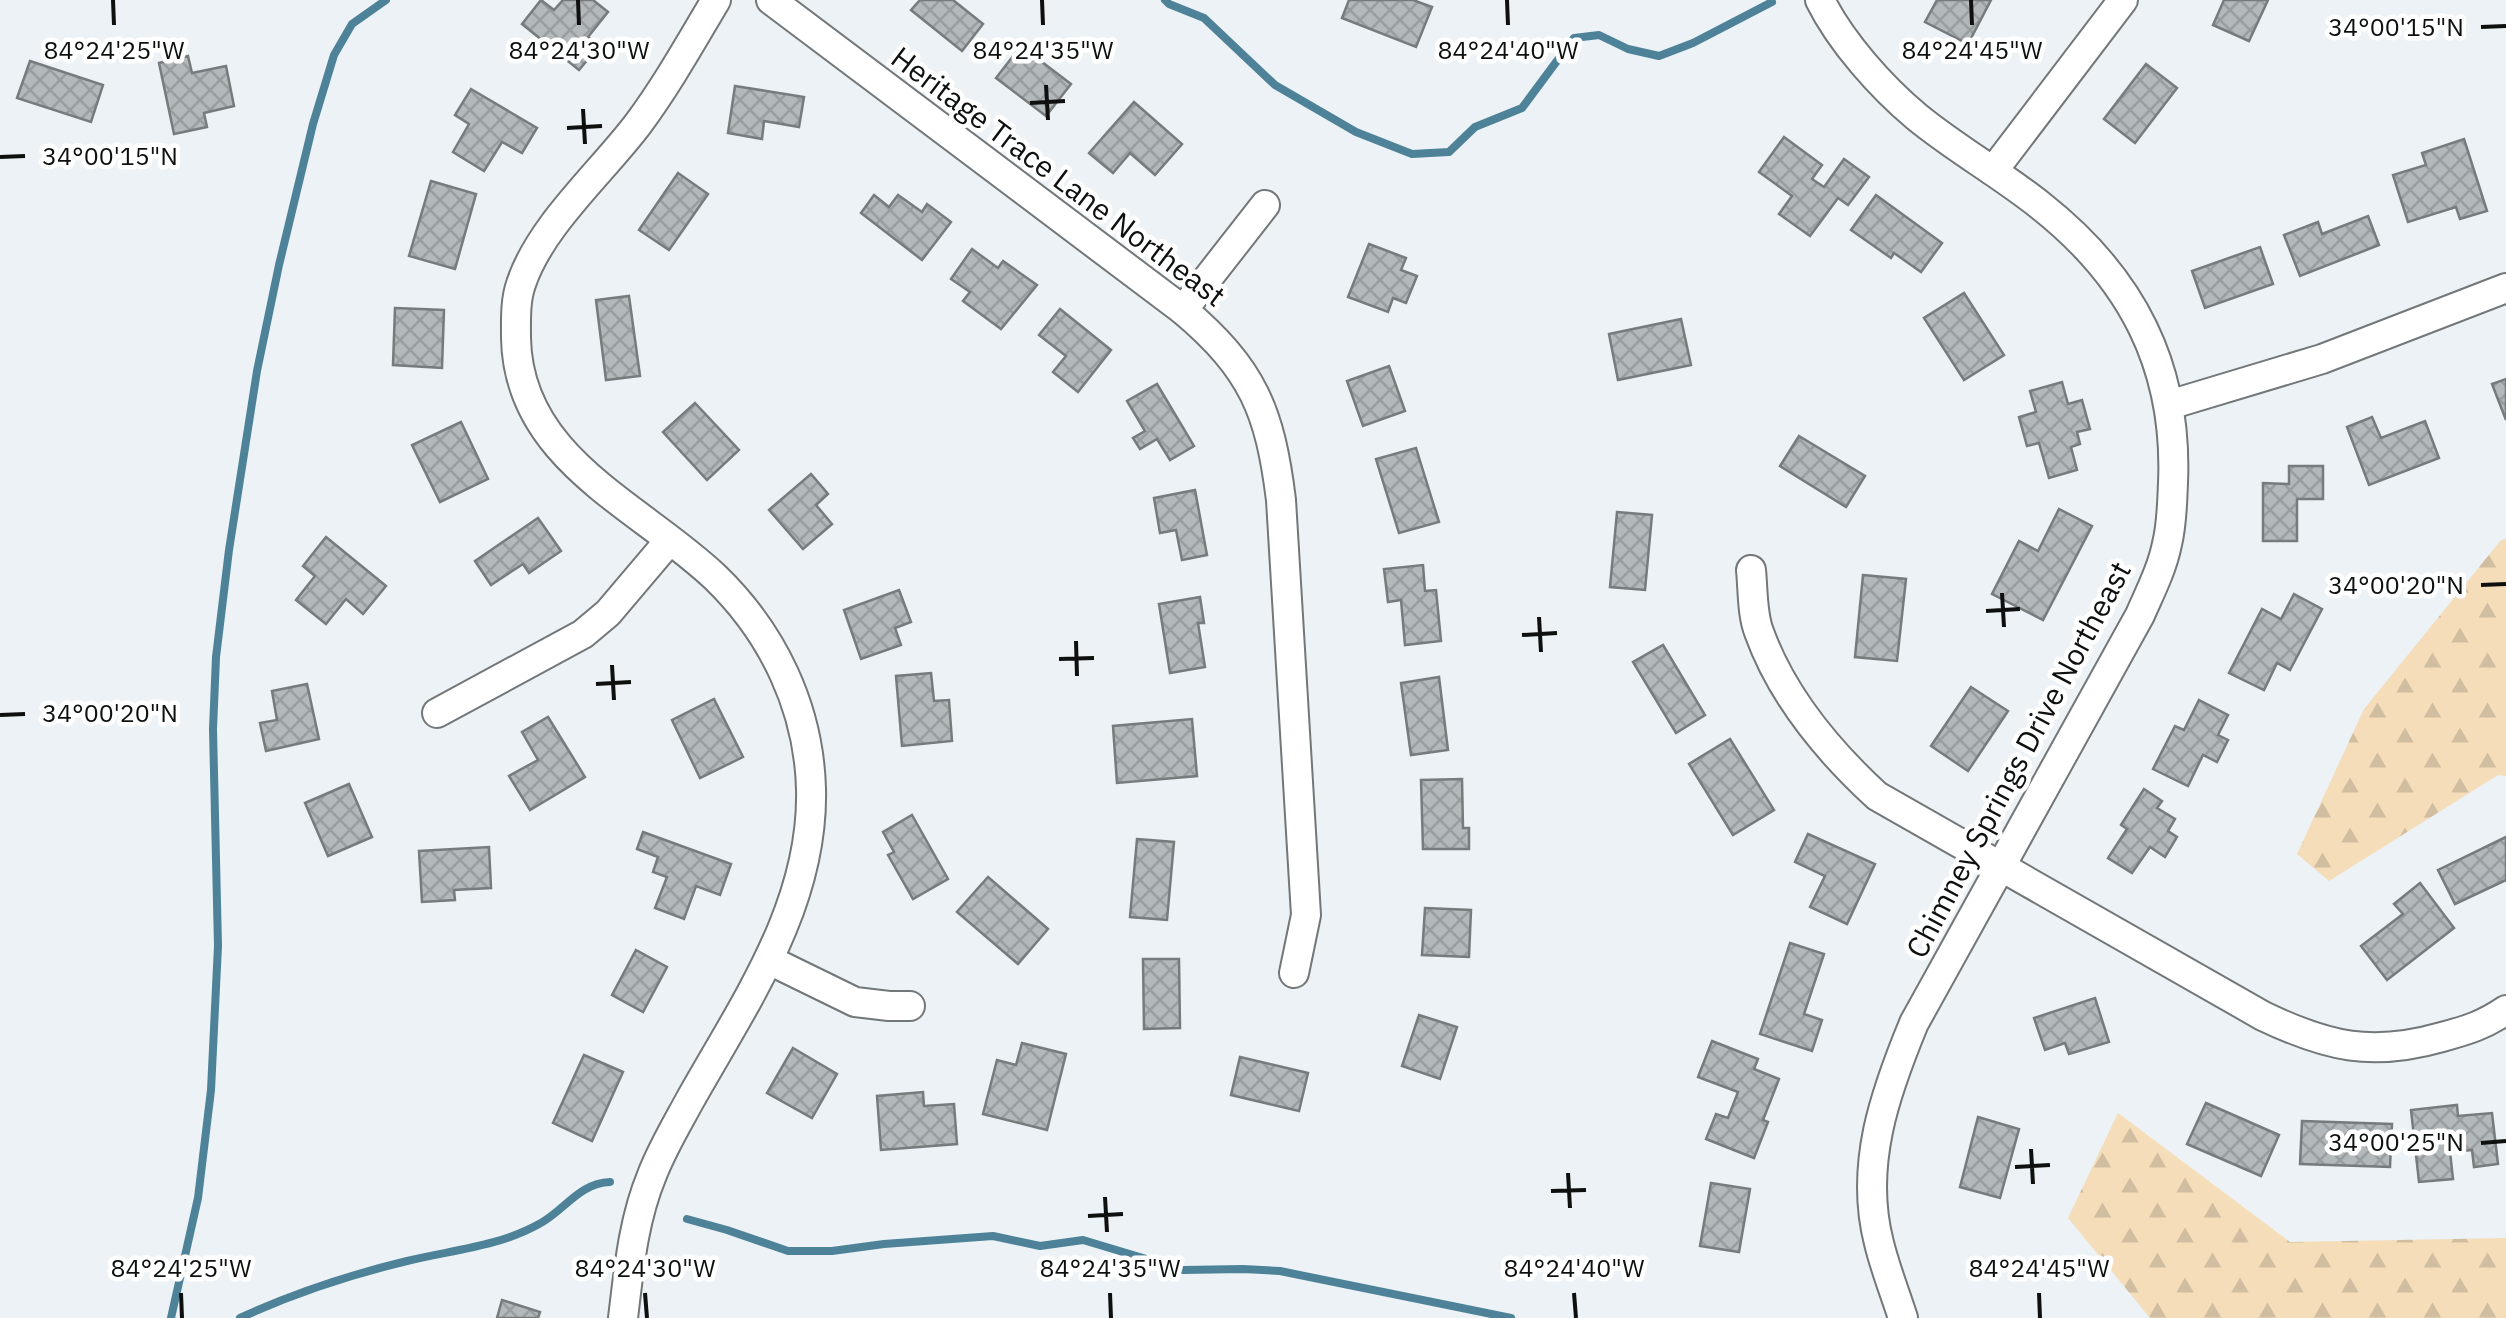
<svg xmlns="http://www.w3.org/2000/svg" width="2506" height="1318" font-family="'IBM Plex Sans',sans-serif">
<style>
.forest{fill:url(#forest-firs)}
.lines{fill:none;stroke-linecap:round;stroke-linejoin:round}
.stream{stroke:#4e8298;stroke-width:8}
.building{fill:url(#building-cross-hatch);stroke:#767b7d;stroke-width:2.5}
.street-casing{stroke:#727779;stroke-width:32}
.street{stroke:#fff;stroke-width:28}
.ticks{fill:none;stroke:#0e1010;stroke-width:4}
.labels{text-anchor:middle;stroke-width:9;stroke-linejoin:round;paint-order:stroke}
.street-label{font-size:30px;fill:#0e1010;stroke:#fff}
.ticks-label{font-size:25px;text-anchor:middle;fill:#0e1010;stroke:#fff;stroke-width:9;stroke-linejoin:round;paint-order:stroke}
</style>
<defs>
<pattern id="forest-firs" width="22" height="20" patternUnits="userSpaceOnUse" patternTransform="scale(2.5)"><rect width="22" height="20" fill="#f5ddba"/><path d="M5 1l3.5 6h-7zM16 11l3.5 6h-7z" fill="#d1bd9f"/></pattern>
<pattern id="building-cross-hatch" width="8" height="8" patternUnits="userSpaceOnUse" patternTransform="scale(2.5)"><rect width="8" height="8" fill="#b3b8bb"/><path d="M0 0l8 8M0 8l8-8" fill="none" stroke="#999da0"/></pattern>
</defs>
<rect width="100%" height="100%" fill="#ecf2f5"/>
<!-- forest -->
<g class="forest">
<polygon points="2506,539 2506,776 2498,775 2329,881 2297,854 2364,709 2501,540"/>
<polygon points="2118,1113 2290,1242 2506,1238 2506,1318 2150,1318 2068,1218"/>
</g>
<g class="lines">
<!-- stream -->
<g class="stream">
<polyline points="1165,0 1169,4 1204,18 1275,85 1356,132 1412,154 1449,152 1475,127 1522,108 1574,38 1599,35 1628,49 1659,56 1693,43 1772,2"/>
<polyline points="687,1219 727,1230 788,1251 832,1251 884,1244 993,1236 1040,1246 1083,1240 1183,1270 1243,1269 1280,1271 1511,1318"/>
<polyline points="171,1318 198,1198 211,1090 218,946 213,729 216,657 229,550 257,371 279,265 313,124 334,55 352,24 386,0"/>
<path d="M240,1318c54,-25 109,-43 167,-57 44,-11 91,-14 132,-37 25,-13 40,-41 71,-42"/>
</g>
</g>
<!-- building -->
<g class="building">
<polygon points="541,0 554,10 563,0 593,0 608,12 588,37 599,46 579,70 522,24"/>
<polygon points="920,0 953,0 983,24 962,51 911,10"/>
<polygon points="1349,0 1413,0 1432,7 1416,47 1342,18"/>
<polygon points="1937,0 1991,0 1968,44 1925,22"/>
<polygon points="2224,0 2268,0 2249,41 2213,25"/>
<polygon points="1021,46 1071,84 1046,116 996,78"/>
<polygon points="188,56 192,73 226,66 234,106 204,113 207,127 174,134 159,63"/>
<polygon points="30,61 103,85 91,122 17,98"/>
<polygon points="2146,64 2177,88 2135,143 2104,119"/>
<polygon points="735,86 804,97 799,127 764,121 762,139 728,133"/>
<polygon points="471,89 537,128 522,153 502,142 484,171 453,152 469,124 455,115"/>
<polygon points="1134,102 1182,144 1155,175 1130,153 1113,173 1089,153"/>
<polygon points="1784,137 1822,165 1812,179 1824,187 1844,159 1869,177 1848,205 1838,198 1810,236 1779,214 1792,196 1759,172"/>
<polygon points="2464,139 2487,211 2460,219 2456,207 2408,222 2393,175 2426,165 2422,153"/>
<polygon points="678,173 708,194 669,250 639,230"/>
<polygon points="431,181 476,194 455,269 409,256"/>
<polygon points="874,195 889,207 898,195 922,212 927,204 951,222 922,260 861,213"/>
<polygon points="1876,195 1942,243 1921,272 1894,253 1891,258 1851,230"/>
<polygon points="2368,216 2379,245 2300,276 2284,235 2318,222 2322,234"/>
<polygon points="1369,244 1406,258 1401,270 1417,276 1406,303 1393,298 1388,312 1348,297"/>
<polygon points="2260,247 2273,284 2205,308 2192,271"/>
<polygon points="972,249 998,268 1003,261 1037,285 1001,329 963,301 970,292 951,279"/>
<polygon points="1964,293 2004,355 1964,380 1924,318"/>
<polygon points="629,296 640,376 606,380 596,300"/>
<polygon points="395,308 444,310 442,368 393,365"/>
<polygon points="1060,309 1111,350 1078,392 1053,372 1066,356 1039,335"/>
<polygon points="1681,319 1691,365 1618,380 1609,334"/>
<polygon points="1389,366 1405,411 1363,426 1347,381"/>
<polygon points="2506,379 2506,420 2492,384"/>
<polygon points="2062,382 2068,404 2082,400 2090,429 2077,432 2080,444 2071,447 2077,470 2049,478 2039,443 2027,446 2019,417 2036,412 2030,391"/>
<polygon points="1157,384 1194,446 1170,460 1157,439 1140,449 1133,438 1145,431 1127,401"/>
<polygon points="695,403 739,450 707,480 663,432"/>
<polygon points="2372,417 2381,438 2425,421 2439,458 2369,485 2347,427"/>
<polygon points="461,422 488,479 440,502 412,445"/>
<polygon points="1799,436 1865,476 1846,507 1780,466"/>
<polygon points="1416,448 1439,522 1399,533 1376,459"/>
<polygon points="2289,466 2323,466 2323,499 2297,499 2297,541 2263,541 2263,483 2289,484"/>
<polygon points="811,474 828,494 816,505 832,524 803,549 769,510"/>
<polygon points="1195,490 1207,555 1182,560 1176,530 1160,533 1154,498"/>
<polygon points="2059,509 2092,526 2043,620 1992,594 2019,541 2038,551"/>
<polygon points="1617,512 1652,515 1645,590 1610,587"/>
<polygon points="538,518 561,551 529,573 523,564 491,585 475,561"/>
<polygon points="326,537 386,586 363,614 346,599 326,624 296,600 315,576 303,566"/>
<polygon points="1423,565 1425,591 1436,590 1441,641 1405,645 1401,600 1388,602 1384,569"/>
<polygon points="1863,575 1906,579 1897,661 1855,657"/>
<polygon points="899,590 911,622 895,628 901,645 861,659 844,610"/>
<polygon points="2294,594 2322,609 2290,670 2277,663 2264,690 2229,673 2262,609 2281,619"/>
<polygon points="1200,597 1204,623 1198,623 1205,667 1170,673 1159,604"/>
<polygon points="1663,645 1705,715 1676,733 1633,662"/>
<polygon points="931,673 934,701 949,700 952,741 902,746 896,676"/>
<polygon points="1439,677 1448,750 1411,755 1401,683"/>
<polygon points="307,684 319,739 266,751 260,723 277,720 272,691"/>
<polygon points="1971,687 2008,711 1968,771 1931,746"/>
<polygon points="714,699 743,757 700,778 672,720"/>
<polygon points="2199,700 2228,715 2218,735 2228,740 2217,762 2203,755 2188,786 2153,769 2175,726 2184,730"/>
<polygon points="548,717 585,777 530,810 509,776 538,760 522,732"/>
<polygon points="1192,719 1197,776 1117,783 1113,726"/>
<polygon points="1730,739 1774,810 1733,835 1689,764"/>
<polygon points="1462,779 1463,828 1469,828 1469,849 1423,849 1421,780"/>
<polygon points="349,784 372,837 328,856 305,803"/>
<polygon points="2144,789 2162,801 2157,808 2175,819 2168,831 2177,837 2165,857 2150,847 2132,873 2108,858 2127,829 2121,825"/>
<polygon points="912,815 948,879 913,899 888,855 894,852 883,832"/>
<polygon points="643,832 731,864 720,895 696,886 684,919 655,908 667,877 653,872 658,857 637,849"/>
<polygon points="1808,834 1875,864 1847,924 1810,907 1825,876 1795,862"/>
<polygon points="2506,837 2506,880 2455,904 2438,870"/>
<polygon points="1137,839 1174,842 1167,920 1130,917"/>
<polygon points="489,847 491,888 454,890 455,900 422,902 419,851"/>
<polygon points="988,877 1048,929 1018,964 957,912"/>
<polygon points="2420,883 2454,928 2387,980 2361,946 2403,914 2394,904"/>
<polygon points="1425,908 1471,910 1469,957 1422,955"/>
<polygon points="1790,943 1824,954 1804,1014 1822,1020 1812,1051 1760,1034"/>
<polygon points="636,950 667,967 643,1012 612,995"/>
<polygon points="1143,959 1179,959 1180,1028 1144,1029"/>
<polygon points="2095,998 2109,1042 2069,1054 2065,1043 2045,1050 2034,1018"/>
<polygon points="1419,1015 1457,1027 1440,1079 1402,1066"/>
<polygon points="1712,1041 1758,1059 1754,1069 1779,1079 1763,1120 1768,1122 1754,1158 1706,1139 1716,1114 1728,1118 1738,1092 1698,1077"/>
<polygon points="1022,1043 1066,1054 1047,1130 983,1114 997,1060 1016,1065"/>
<polygon points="793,1048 837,1074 812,1118 767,1093"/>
<polygon points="584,1055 623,1072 592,1141 553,1123"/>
<polygon points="1240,1057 1308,1073 1299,1111 1231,1095"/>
<polygon points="923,1092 924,1106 954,1104 957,1144 881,1150 877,1096"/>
<polygon points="2206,1103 2279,1135 2261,1176 2187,1144"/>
<polygon points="2457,1105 2458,1116 2492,1113 2498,1164 2474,1167 2472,1150 2450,1152 2453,1179 2419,1182 2411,1110"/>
<polygon points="1978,1117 2019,1129 2000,1198 1960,1187"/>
<polygon points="2302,1121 2392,1124 2390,1167 2300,1164"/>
<polygon points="1711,1183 1750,1189 1739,1252 1700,1246"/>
<polygon points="502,1300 540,1312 538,1318 497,1318"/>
</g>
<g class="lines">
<!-- street casing -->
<g class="street-casing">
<g id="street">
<path d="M771,0l412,310c70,59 87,101 98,190l25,415 -12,58"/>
<path d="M1820,0c21,42 61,87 97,117 39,32 84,57 124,89 91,72 137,161 132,277 -1,21 -1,41 -6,61 -5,25 -17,48 -27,71l-226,408c-29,70 -55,143 -35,220 6,25 16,50 24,75"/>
<polyline points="1993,171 2123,0"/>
<polyline points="1183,310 1265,205"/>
<polyline points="2169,405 2322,359 2506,288"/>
<path d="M1751,570c2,20 1,44 8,62 23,64 69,119 118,164l386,220c65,31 109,41 179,21 26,-7 42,-12 64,-27"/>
<polyline points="437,713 583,634 608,613 669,541"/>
<polyline points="769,960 855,1002 889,1006 910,1006"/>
<path d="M623,1318c6,-49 10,-97 29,-143 10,-26 25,-51 38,-75 55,-98 124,-195 121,-311 -2,-81 -38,-156 -96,-212 -76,-72 -197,-118 -199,-239 0,-17 -1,-37 5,-54 19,-58 80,-111 117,-160 29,-39 53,-82 78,-124"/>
</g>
</g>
<!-- street -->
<use href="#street" class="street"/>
</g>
<!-- ticks -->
<path class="ticks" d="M113,0l1,25M578,0l1,25M1042,0l1,25M1507,0l1,25M1971,0l1,25M2481,27l25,-1M1046,85l2,35M1030,103l35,-2M583,109l2,35M567,128l35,-2M0,157l25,-1M2481,585l25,-1M2002,593l2,34M1986,611l34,-2M1539,617l2,35M1522,635l35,-2M1076,641l1,35M1059,659l35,-1M612,665l2,35M596,684l35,-2M0,715l25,-1M2481,1143l25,-2M2031,1149l2,35M2015,1167l35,-2M1568,1173l2,35M1551,1191l35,-1M1105,1197l2,35M1088,1216l35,-2M181,1293l1,25M645,1293l2,25M1110,1293l1,25M1574,1293l2,25M2039,1293l1,25"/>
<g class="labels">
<!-- street labels -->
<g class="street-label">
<text transform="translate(1058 177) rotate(37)" y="10">Heritage Trace Lane Northeast</text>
<text transform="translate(2019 760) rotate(-62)" y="10">Chimney Springs Drive Northeast</text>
</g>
</g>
<g class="ticks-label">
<text x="2396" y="36">34°00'15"N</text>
<text x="114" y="59">84°24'25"W</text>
<text x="579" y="59">84°24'30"W</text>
<text x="1043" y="59">84°24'35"W</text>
<text x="1508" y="59">84°24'40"W</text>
<text x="1972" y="59">84°24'45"W</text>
<text x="110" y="165">34°00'15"N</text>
<text x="2396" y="594">34°00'20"N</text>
<text x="110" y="722">34°00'20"N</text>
<text x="2396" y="1151">34°00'25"N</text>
<text x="181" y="1277">84°24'25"W</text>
<text x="645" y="1277">84°24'30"W</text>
<text x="1110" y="1277">84°24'35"W</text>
<text x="1574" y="1277">84°24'40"W</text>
<text x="2039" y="1277">84°24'45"W</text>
</g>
</svg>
